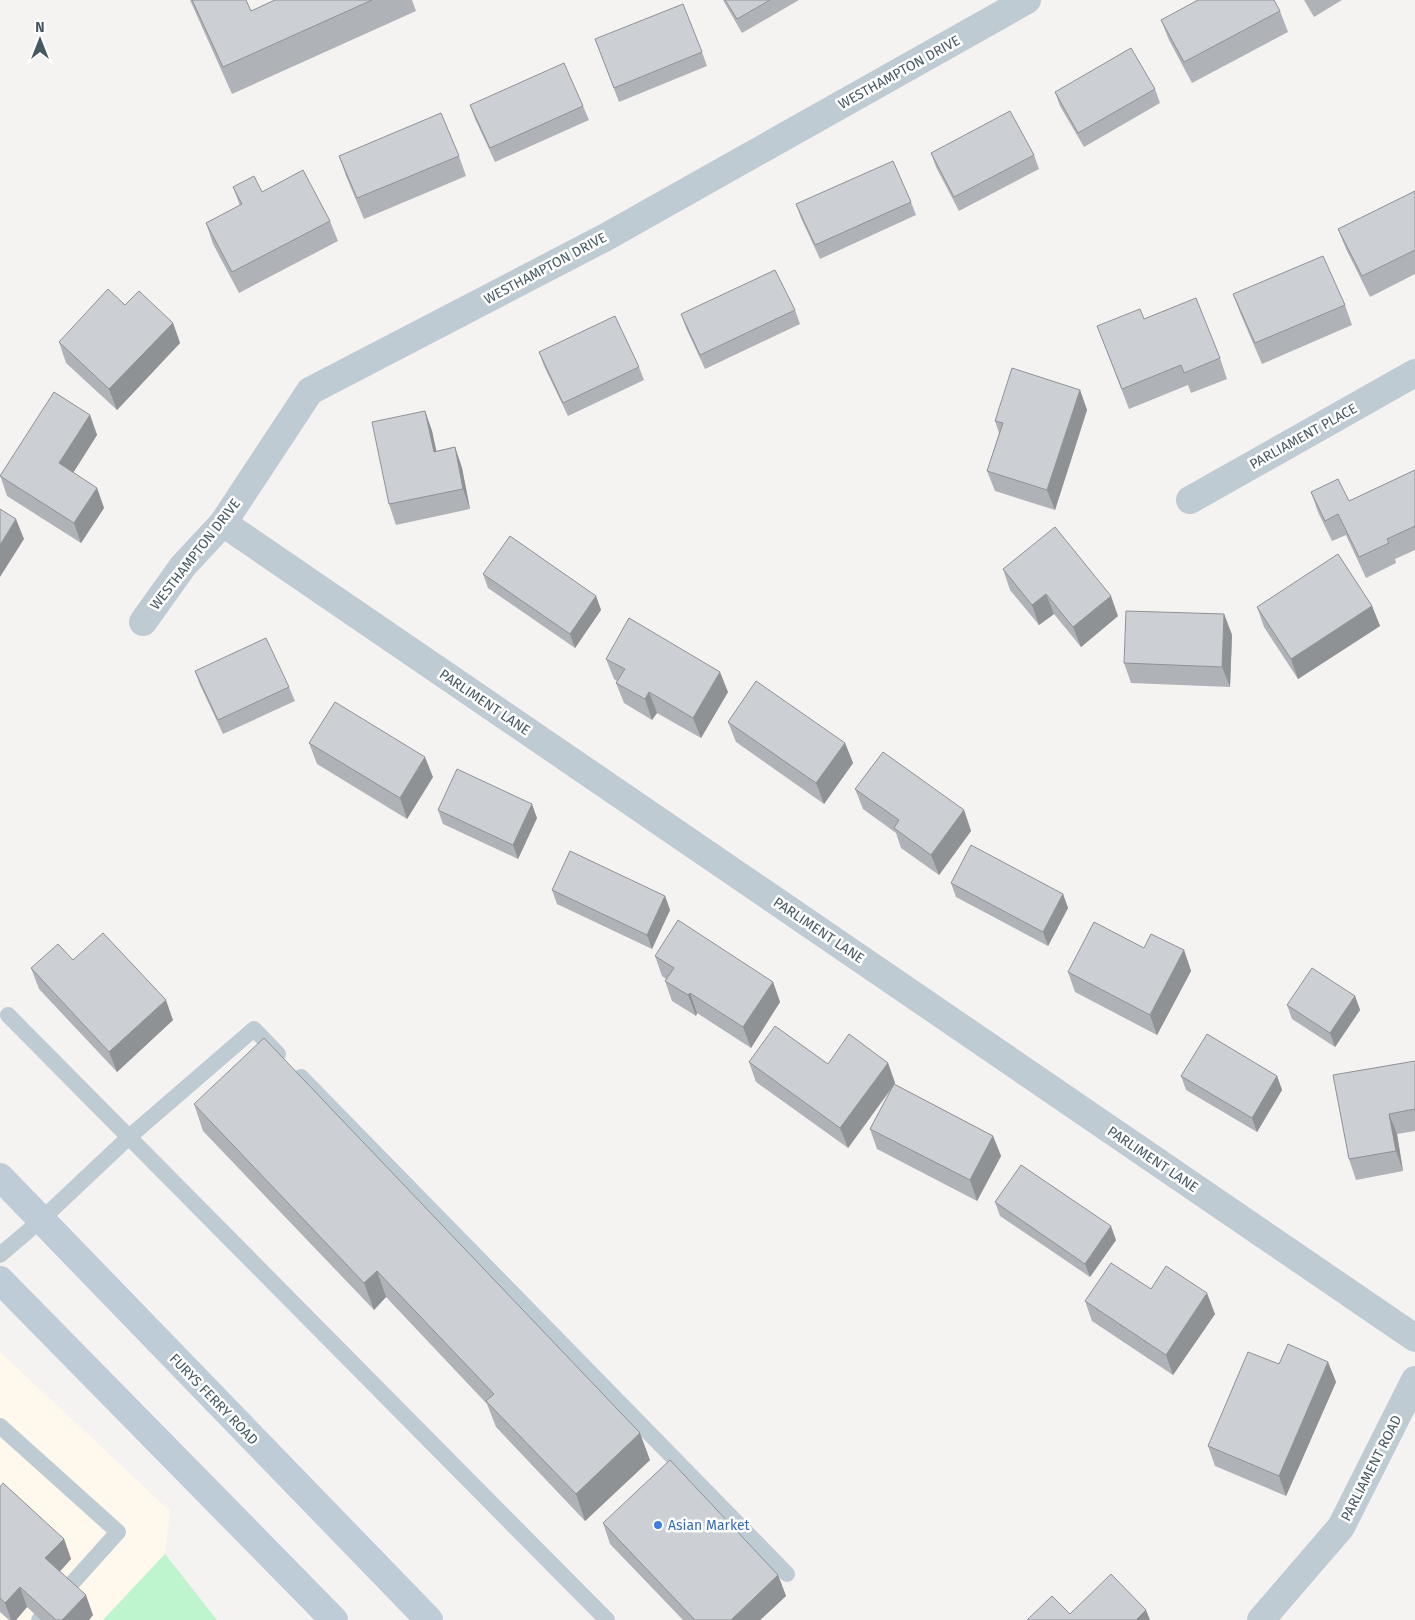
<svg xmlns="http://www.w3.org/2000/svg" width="1415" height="1620" font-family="'Fira Sans',sans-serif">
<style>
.commercial{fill:#fef8ed}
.green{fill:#bef5cf}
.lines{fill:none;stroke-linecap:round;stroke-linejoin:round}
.lane{stroke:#bfcbd3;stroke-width:16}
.street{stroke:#bfcbd3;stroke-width:28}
.secondary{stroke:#beccd7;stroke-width:28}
.wall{fill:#afb3b7}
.shaded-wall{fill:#8f9295}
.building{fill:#ccd0d5;stroke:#8f9295}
.shop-dot{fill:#3f7fe0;stroke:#fff;stroke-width:2}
.labels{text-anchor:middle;stroke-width:5;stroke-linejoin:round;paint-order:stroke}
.street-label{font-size:14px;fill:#485862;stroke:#fff}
.shop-label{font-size:14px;fill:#366cbe;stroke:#fff;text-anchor:start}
</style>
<rect width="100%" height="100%" fill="#f5f2f2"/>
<!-- commercial -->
<polygon class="commercial" points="0,1352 170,1511 165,1554 103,1620 0,1620"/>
<!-- green -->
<polygon class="green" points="165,1554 217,1620 103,1620"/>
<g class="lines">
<!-- lane -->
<g class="lane">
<polyline points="8,1015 607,1620"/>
<polyline points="301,1077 787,1574"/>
<polyline points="0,1255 41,1220 129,1137 254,1029 278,1054"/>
<polyline points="0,1426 118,1532 39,1620"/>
</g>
<!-- street -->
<g class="street">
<polyline points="1190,500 1415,373"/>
<polyline points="223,523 1415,1338"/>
<polyline points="143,622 183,566 223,523 310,391 606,237 1027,0"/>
<polyline points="1261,1620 1341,1527 1415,1380"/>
</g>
<!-- secondary -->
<g class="secondary">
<polyline points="0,1177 429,1620"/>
<polyline points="0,1280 334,1620"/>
</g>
</g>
<!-- wall -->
<g class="wall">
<polygon points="190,0 246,0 251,11 275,0 412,0 416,11 232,94"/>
<polygon points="723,0 799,0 742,33"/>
<polygon points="1304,0 1342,0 1314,17"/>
<polygon points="1280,11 1288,32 1192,83 1169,40 1161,20"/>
<polygon points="595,39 702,52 707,66 619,102"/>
<polygon points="1155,89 1160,103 1084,147 1060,106 1055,92"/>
<polygon points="470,105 583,106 589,120 495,162 475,119"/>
<polygon points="931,153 1034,155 1039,169 959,211 936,167"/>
<polygon points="339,156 459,156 466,176 364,219 346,176"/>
<polygon points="233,187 262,192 330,221 338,241 239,293 213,244 206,223 240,206"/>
<polygon points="1415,191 1415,274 1370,297 1346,249 1338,229"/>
<polygon points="911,202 916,215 820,259 801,218 796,204"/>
<polygon points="1233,294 1345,305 1352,325 1262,364 1241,315"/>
<polygon points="125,305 173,323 180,343 117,410 66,363 59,342"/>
<polygon points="795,310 800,324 705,369 686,328 681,314"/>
<polygon points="1144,319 1220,358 1227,379 1191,393 1188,385 1129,409 1097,326"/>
<polygon points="539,352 639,367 644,380 568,416 544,366"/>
<polygon points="1080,390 1087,410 1055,510 995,491 987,471 999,433 995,421"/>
<polygon points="425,411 432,431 436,451 455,447 462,468 470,509 396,525 389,504"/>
<polygon points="90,415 97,435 73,473 97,488 104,508 81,543 7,496 0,475"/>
<polygon points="1415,470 1415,550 1395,559 1396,563 1366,578 1346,535 1332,541 1318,512 1311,492 1349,501"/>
<polygon points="1003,569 1118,616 1081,647 1054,614 1039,625 1010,590"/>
<polygon points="483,574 596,596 601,610 575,648 488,588"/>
<polygon points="1372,606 1380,626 1298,679 1264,627 1257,607"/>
<polygon points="1224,614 1232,635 1230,687 1131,683 1124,663"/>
<polygon points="606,659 728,692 701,738 657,713 652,720 624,703 616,683 617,681 614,679"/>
<polygon points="195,671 289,687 295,701 223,734 200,685"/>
<polygon points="728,722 845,743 853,763 824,804 736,742"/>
<polygon points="309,743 433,777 407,819 317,764"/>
<polygon points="855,789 964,810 971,831 939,875 901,848 896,833 863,809"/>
<polygon points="438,810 537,818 518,859 443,824"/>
<polygon points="951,883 1063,894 1068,908 1048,946 956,897"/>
<polygon points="552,890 665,896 670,910 652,949 557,904"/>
<polygon points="1184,950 1191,971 1157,1035 1075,992 1068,972"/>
<polygon points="655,956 773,982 780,1002 751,1048 697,1013 696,1016 672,1001 665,981 666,979 662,976"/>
<polygon points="73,960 173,1020 117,1072 39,989 31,968"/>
<polygon points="1355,996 1360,1010 1335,1047 1292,1019 1287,1005"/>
<polygon points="1415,1061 1415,1131 1397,1134 1403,1171 1356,1180 1349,1159"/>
<polygon points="749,1062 828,1064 888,1063 895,1083 894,1084 993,1136 1001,1156 977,1201 877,1149 870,1129 892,1088 848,1148 756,1082"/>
<polygon points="1181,1076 1277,1076 1282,1090 1257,1132 1186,1090"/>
<polygon points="194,1104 650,1460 585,1521 496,1427 487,1404 386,1297 374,1310 203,1131"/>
<polygon points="995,1202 1116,1240 1090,1277 1000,1216"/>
<polygon points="1085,1301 1215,1314 1173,1375 1092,1321"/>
<polygon points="1328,1362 1336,1382 1286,1496 1215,1466 1208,1446 1279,1364"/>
<polygon points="0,1487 64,1539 71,1559 60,1571 93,1615 89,1620 41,1620 27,1607 16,1620 9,1620 0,1612"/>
<polygon points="603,1523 778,1575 786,1596 760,1620 683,1620 610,1544"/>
</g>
<!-- shaded-wall -->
<g class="shaded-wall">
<polygon points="173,323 180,343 117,410 109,389"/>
<polygon points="1080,390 1087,410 1055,510 1047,490"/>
<polygon points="425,411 432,431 441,472 434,452"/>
<polygon points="90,415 97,435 66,484 59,463"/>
<polygon points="455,447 462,468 470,509 463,489"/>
<polygon points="97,488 104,508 81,543 74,523"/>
<polygon points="16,519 24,539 0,577 0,545"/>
<polygon points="1046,594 1054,614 1039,625 1032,605"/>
<polygon points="596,596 601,610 575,648 570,634"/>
<polygon points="1111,596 1118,616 1081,647 1073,627"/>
<polygon points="1372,606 1380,626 1298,679 1291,659"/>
<polygon points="1224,614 1232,635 1230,687 1222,667"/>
<polygon points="720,672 728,692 701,738 693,718"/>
<polygon points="649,692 657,713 652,720 645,699"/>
<polygon points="845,743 853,763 824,804 816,783"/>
<polygon points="425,757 433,777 407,819 400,798"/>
<polygon points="532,804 537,818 518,859 513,845"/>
<polygon points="964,810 971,831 939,875 931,855"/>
<polygon points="1063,894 1068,908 1048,946 1043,932"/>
<polygon points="665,896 670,910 652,949 647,935"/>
<polygon points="1184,950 1191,971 1157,1035 1150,1015"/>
<polygon points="773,982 780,1002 751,1048 743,1027"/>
<polygon points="690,993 697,1013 696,1016 688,995"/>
<polygon points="1355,996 1360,1010 1335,1047 1330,1033"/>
<polygon points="166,1000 173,1020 117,1072 109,1052"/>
<polygon points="888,1063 895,1083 848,1148 840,1128"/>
<polygon points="1277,1076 1282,1090 1257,1132 1252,1118"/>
<polygon points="1389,1114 1397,1134 1403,1171 1396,1151"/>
<polygon points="993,1136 1001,1156 977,1201 970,1180"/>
<polygon points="1111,1226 1116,1240 1090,1277 1085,1264"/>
<polygon points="377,1271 386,1297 374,1310 364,1283"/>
<polygon points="1207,1293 1215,1314 1173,1375 1166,1355"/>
<polygon points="1328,1362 1336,1382 1286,1496 1279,1476"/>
<polygon points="640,1433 650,1460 585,1521 576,1494"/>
<polygon points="64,1539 71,1559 53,1579 45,1558"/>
<polygon points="778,1575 786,1596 760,1620 731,1620"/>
<polygon points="20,1587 27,1607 16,1620 11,1620 5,1603"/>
<polygon points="86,1595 93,1615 89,1620 62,1620"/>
<polygon points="1146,1610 1150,1620 1136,1620"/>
</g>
<!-- building -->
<g class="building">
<polygon points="192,0 246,0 251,11 275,0 372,0 223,67"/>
<polygon points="725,0 770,0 737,19"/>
<polygon points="1198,0 1274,0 1280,11 1184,62 1161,20"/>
<polygon points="683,4 702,52 614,88 595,39"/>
<polygon points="1131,48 1155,89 1078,133 1055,92"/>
<polygon points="564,63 583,106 490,148 470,105"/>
<polygon points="1010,111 1034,155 954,197 931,153"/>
<polygon points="441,113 459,156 357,198 339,156"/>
<polygon points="893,161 911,202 815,245 796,204"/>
<polygon points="303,170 330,221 232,272 206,223 242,204 233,187 254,176 262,192"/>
<polygon points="1415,191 1415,250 1362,276 1338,229"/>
<polygon points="1323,256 1345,305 1255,343 1233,294"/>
<polygon points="775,270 795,310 700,355 681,314"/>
<polygon points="108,289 125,305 139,291 173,323 109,389 59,342"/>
<polygon points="1196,298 1220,358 1184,373 1181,365 1122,389 1097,326 1140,309 1144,319"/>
<polygon points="615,316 639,367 563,403 539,352"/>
<polygon points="1012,368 1080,390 1047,490 987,471 1003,423 995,421"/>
<polygon points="54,392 90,415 59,463 97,488 74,523 0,476"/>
<polygon points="425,411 434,452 455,447 463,489 389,504 372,422"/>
<polygon points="1415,470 1415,526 1387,539 1389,543 1359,557 1338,514 1325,521 1311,492 1338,479 1349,501"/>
<polygon points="0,509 16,519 0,545"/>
<polygon points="1055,527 1111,596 1073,627 1046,594 1032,605 1003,569"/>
<polygon points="510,536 596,596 570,634 483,574"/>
<polygon points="1338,554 1372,606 1291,659 1257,607"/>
<polygon points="1126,611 1224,614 1222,667 1124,663"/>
<polygon points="629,618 720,672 693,718 649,692 645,699 616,683 625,669 606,659"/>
<polygon points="266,638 289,687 218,720 195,671"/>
<polygon points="756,681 845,743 816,783 728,722"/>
<polygon points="335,702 425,757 400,798 309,743"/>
<polygon points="883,752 964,810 931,855 894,828 899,820 855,789"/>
<polygon points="457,769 532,804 513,845 438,810"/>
<polygon points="971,845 1063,894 1043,932 951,883"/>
<polygon points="570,851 665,896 647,935 552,890"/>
<polygon points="678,920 773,982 743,1027 690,993 688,995 665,981 674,968 655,956"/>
<polygon points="1094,922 1144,948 1151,934 1184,950 1150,1015 1068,972"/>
<polygon points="103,933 166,1000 109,1052 31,968 58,944 73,960"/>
<polygon points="1312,968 1355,996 1330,1033 1287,1005"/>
<polygon points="775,1026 828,1064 849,1034 888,1063 840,1128 749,1062"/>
<polygon points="1207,1034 1277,1076 1252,1118 1181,1076"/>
<polygon points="264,1038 640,1433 576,1494 486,1401 494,1394 377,1271 364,1283 194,1104"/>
<polygon points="1415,1061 1415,1109 1389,1114 1396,1151 1349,1159 1333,1075"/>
<polygon points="894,1084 993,1136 970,1180 870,1129"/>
<polygon points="1021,1165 1111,1226 1085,1264 995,1202"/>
<polygon points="1111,1263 1151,1289 1166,1266 1207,1293 1166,1355 1085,1301"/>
<polygon points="1288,1344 1328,1362 1279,1476 1208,1446 1248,1352 1279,1364"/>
<polygon points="670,1460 778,1575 731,1620 695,1620 603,1523"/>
<polygon points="3,1483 64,1539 45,1558 86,1595 62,1620 56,1620 20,1587 5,1603 0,1598 0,1487"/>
<polygon points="1111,1574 1146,1610 1136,1620 1027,1620 1052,1596 1070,1614"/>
</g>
<!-- markers -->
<circle class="shop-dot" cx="658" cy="1525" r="5"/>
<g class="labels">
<!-- street labels -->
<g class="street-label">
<text transform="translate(899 72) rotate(-29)" y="5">WESTHAMPTON DRIVE</text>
<text transform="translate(545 268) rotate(-28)" y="5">WESTHAMPTON DRIVE</text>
<text transform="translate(1303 436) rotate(-29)" y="5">PARLIAMENT PLACE</text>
<text transform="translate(195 554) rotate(-52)" y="5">WESTHAMPTON DRIVE</text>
<text transform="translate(485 702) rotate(34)" y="5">PARLIMENT LANE</text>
<text transform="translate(819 930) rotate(34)" y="5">PARLIMENT LANE</text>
<text transform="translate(1153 1159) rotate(34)" y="5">PARLIMENT LANE</text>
<text transform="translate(214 1399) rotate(46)" y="5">FURYS FERRY ROAD</text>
<text transform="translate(1371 1468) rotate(-63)" y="5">PARLIAMENT ROAD</text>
</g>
<!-- shop labels -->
<g class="shop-label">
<text x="668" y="1530">Asian Market</text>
</g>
</g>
<!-- north arrow -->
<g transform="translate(40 40)" stroke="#ffffff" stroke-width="4" paint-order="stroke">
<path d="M0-4L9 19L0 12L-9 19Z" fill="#485862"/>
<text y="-8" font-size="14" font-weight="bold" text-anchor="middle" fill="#485862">N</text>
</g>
</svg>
